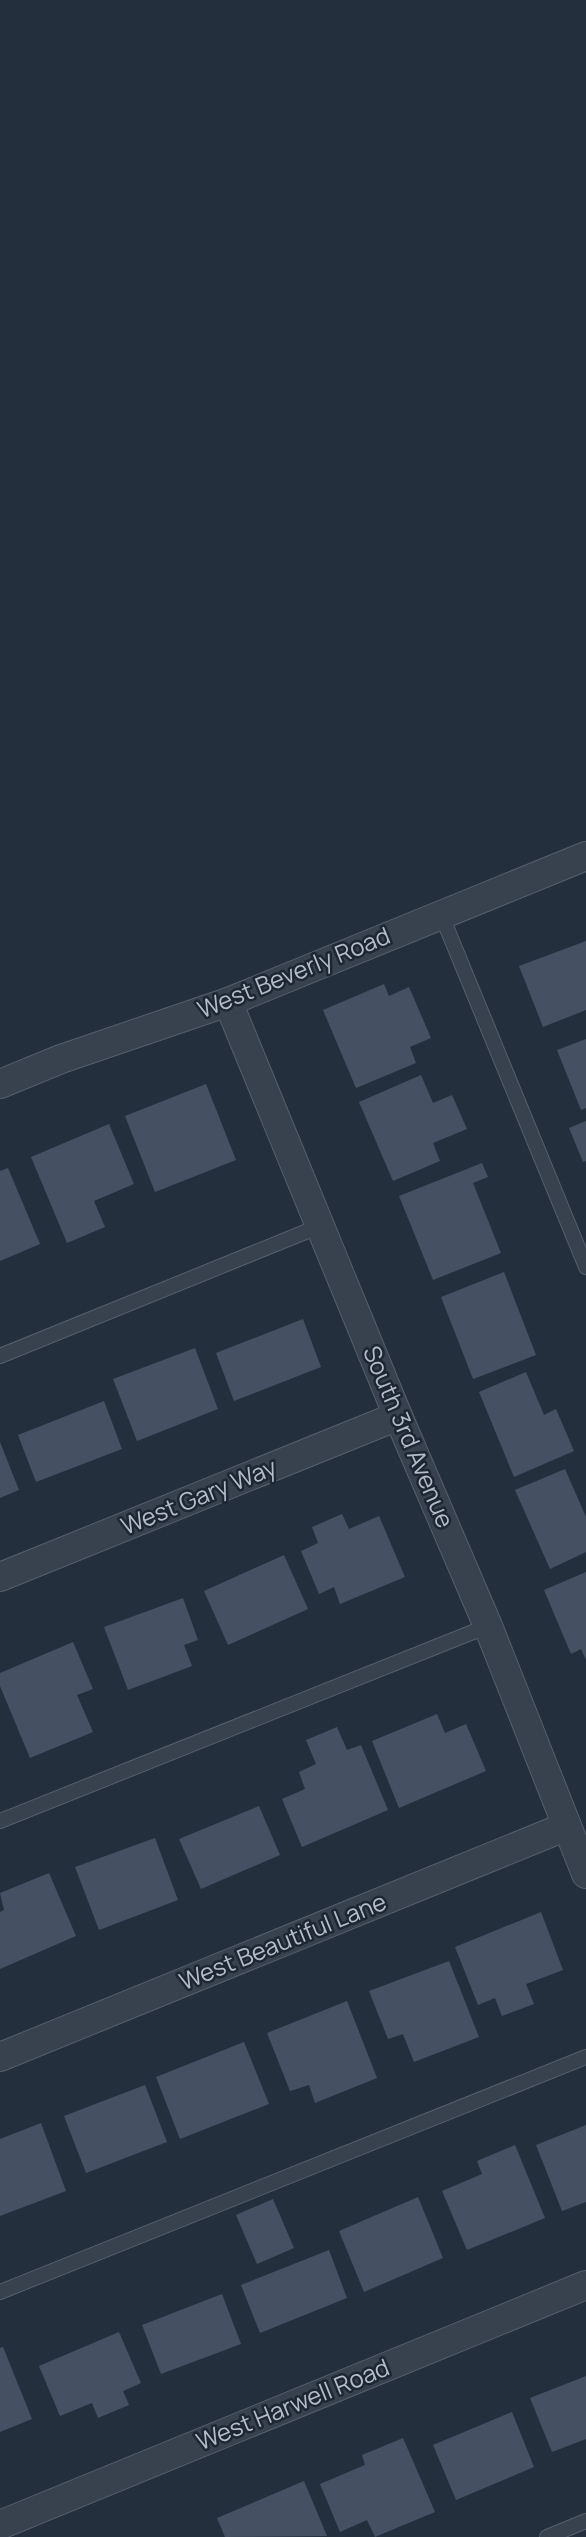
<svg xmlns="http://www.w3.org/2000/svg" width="586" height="2537" font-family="Manrope,sans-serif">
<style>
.building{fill:#455162}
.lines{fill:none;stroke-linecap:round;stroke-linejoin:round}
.lane-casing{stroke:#565f6c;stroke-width:16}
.street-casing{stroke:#565f6c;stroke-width:30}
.lane{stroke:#38414e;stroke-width:14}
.street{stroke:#38414e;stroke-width:28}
.labels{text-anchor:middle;stroke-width:5;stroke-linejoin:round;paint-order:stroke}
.street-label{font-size:24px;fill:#b4bcc9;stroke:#1d2633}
</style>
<rect width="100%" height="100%" fill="#242f3e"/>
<!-- building -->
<g class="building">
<polygon points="586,941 586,1010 543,1027 519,966"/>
<polygon points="384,984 389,996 409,987 431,1038 410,1047 416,1063 356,1088 323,1010"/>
<polygon points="586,1039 586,1108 581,1110 557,1050"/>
<polygon points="421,1075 433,1103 452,1095 467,1129 433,1143 440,1161 393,1181 359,1102"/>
<polygon points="206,1084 236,1160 155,1192 125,1116"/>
<polygon points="586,1121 586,1161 583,1162 569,1128"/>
<polygon points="109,1124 134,1184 94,1201 105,1227 67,1243 31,1157"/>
<polygon points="482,1163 488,1177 473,1183 501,1253 433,1280 399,1196"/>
<polygon points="8,1168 40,1244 0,1261 0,1171"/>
<polygon points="504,1272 536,1355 473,1379 441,1297"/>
<polygon points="303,1319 321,1367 234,1401 216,1353"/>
<polygon points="195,1348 218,1409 137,1441 113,1379"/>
<polygon points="526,1372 544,1415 556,1409 574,1451 514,1477 479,1392"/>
<polygon points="104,1401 122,1449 36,1482 18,1435"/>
<polygon points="0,1442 19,1490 0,1498"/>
<polygon points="565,1469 586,1517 586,1552 550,1569 515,1490"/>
<polygon points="342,1514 349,1529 379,1516 405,1577 340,1604 334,1587 319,1594 301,1551 318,1543 312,1527"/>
<polygon points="284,1555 308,1609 228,1645 204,1591"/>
<polygon points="586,1572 586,1660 581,1649 571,1654 544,1590"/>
<polygon points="183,1598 198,1640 184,1645 192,1666 128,1690 104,1627"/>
<polygon points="73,1642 93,1689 77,1695 93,1732 30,1758 0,1686 0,1673"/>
<polygon points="437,1714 445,1733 466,1724 486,1771 399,1808 372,1741"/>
<polygon points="337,1727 347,1750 361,1745 388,1810 302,1847 282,1799 305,1789 299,1772 316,1764 306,1740"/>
<polygon points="259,1806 280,1855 201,1889 179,1839"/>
<polygon points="155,1838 178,1900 99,1930 75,1867"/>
<polygon points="49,1873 76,1936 0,1969 0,1912 4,1910 0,1893"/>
<polygon points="541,1912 563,1970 526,1984 534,2004 502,2016 495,1998 478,2005 455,1947"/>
<polygon points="449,1961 479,2037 414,2062 403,2034 388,2039 369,1991"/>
<polygon points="347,2001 377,2078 315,2103 309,2085 290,2091 267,2033"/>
<polygon points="244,2042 269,2104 180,2139 156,2077"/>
<polygon points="145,2085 167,2142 86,2173 64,2116"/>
<polygon points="41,2123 66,2191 0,2216 0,2139"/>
<polygon points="586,2125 586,2202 562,2211 536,2145"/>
<polygon points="515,2145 545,2218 467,2250 442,2191 482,2174 477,2161"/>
<polygon points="418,2197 443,2258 364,2292 339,2231"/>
<polygon points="273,2199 294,2248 257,2264 236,2215"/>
<polygon points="329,2250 347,2298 260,2333 241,2285"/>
<polygon points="222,2294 241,2344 161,2374 142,2325"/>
<polygon points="119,2332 141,2383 123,2391 129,2405 98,2418 92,2403 60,2416 39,2366"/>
<polygon points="3,2347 32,2419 0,2432 0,2348"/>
<polygon points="586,2376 586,2439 552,2452 530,2398"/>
<polygon points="512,2412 534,2467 456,2500 433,2445"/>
<polygon points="403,2438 435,2512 375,2537 367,2520 340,2532 320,2484 365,2465 362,2455"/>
<polygon points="304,2481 327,2536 225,2537 217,2518"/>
</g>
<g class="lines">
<!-- lane casing -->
<g class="lane-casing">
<g id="lane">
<polyline points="441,914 586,1267"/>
<polyline points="0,1356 320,1226"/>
<polyline points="0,1821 488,1626"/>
<polyline points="0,2292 586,2057"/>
<polyline points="547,2537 586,2521"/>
</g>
</g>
<!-- street casing -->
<g class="street-casing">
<g id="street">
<polyline points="228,1002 398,1416 488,1626 586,1874"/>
<polyline points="0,1084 61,1059 228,1002 586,856"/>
<polyline points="0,1577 398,1416"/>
<polyline points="0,2057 567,1826"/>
<polyline points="0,2525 586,2285"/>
</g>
</g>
<!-- lane -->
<use href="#lane" class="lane"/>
<!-- street -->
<use href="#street" class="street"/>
</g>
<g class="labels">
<!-- street labels -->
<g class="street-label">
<text transform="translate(294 973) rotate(-22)" y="8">West Beverly Road</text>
<text transform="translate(408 1437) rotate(67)" y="8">South 3rd Avenue</text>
<text transform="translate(199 1497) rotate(-22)" y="8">West Gary Way</text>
<text transform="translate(283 1942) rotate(-22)" y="8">West Beautiful Lane</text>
<text transform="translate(293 2405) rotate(-22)" y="8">West Harwell Road</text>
</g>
</g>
</svg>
